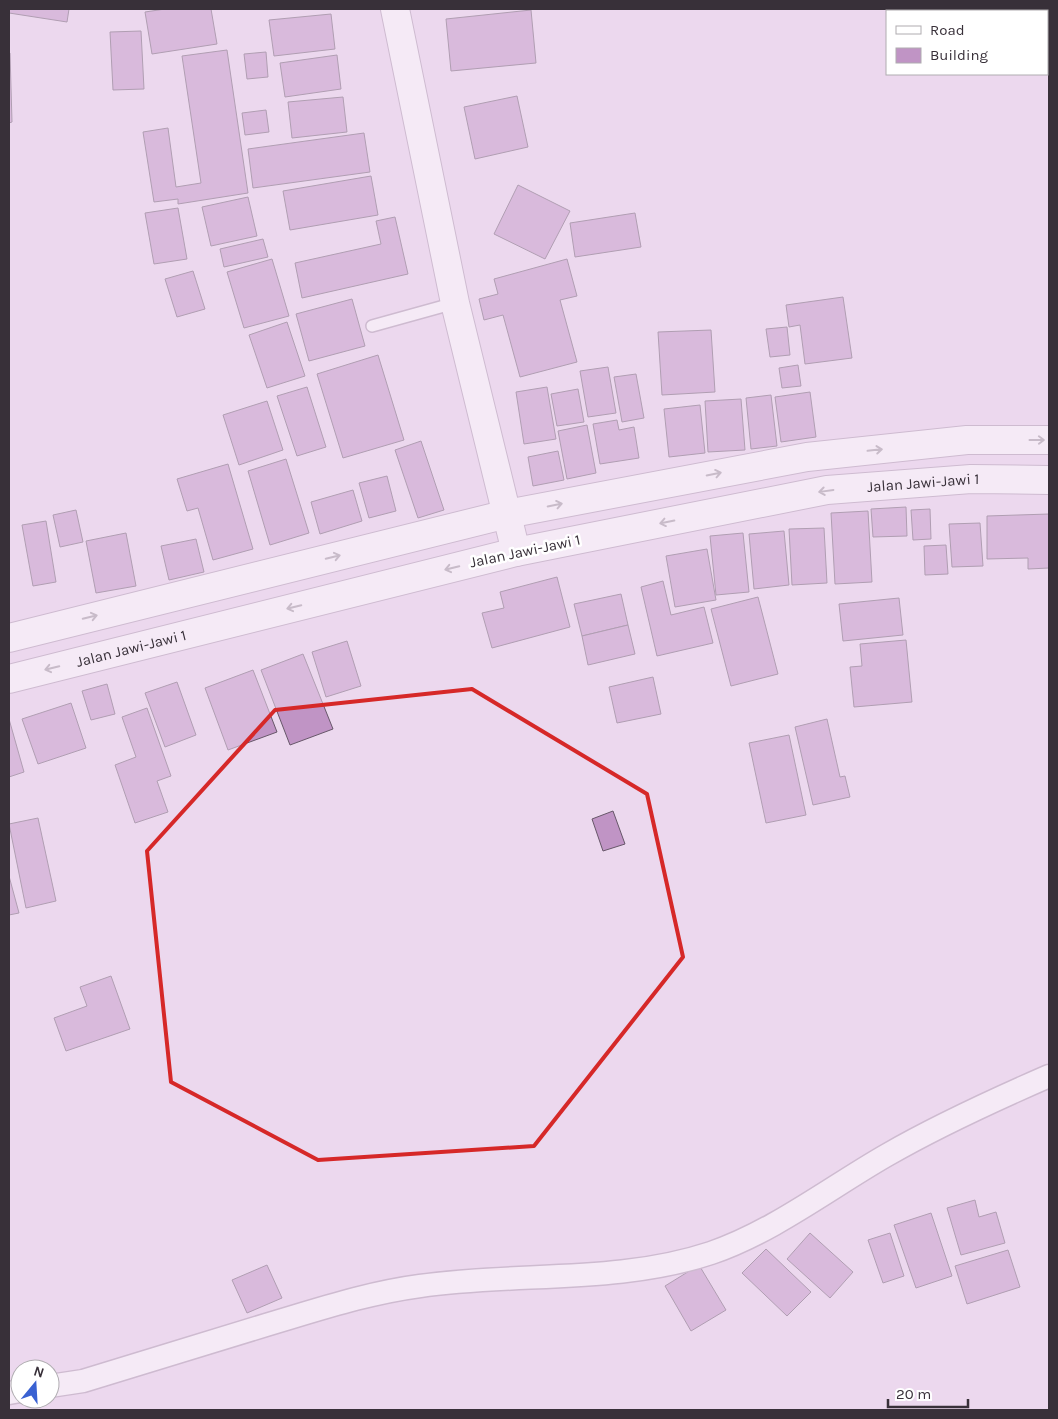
<svg xmlns="http://www.w3.org/2000/svg" width="1058" height="1419" font-family="Karla,sans-serif">
<style>
.building{fill:#c094c5;stroke:#675769}
.lines{fill:none;stroke-linecap:round;stroke-linejoin:round}
.service-casing{stroke:#a997ac;stroke-width:14}
.minor-casing{stroke:#a997ac;stroke-width:25}
.primary-casing{stroke:#a997ac;stroke-width:30}
.trunk-casing{stroke:#a997ac;stroke-width:30}
.service{stroke:#fff;stroke-width:11}
.minor{stroke:#fff;stroke-width:22}
.primary{stroke:#fff;stroke-width:28}
.trunk{stroke:#fff;stroke-width:28}
.oneway{stroke:#9c989c}
.marked{fill:none;stroke:#d62828;stroke-width:4;stroke-linejoin:round}
.labels{text-anchor:middle;stroke-width:5;stroke-linejoin:round;paint-order:stroke}
.street-label{font-size:15px;fill:#383039;stroke:#fff}
</style>
<rect width="100%" height="100%" fill="#ecd8ee"/>
<!-- building -->
<g class="building">
<polygon points="9,9 69,9 67,22 9,13"/>
<polygon points="165,9 211,9 217,44 152,54 145,12"/>
<polygon points="531,10 536,63 451,71 446,19"/>
<polygon points="331,14 335,49 274,56 269,20"/>
<polygon points="141,31 144,89 113,90 110,32"/>
<polygon points="227,50 248,193 178,204 178,199 154,202 143,132 168,128 176,187 201,183 182,56"/>
<polygon points="266,52 268,77 247,79 244,54"/>
<polygon points="9,53 10,53 12,122 9,123"/>
<polygon points="337,55 341,89 285,97 280,63"/>
<polygon points="517,96 528,147 475,159 464,107"/>
<polygon points="343,97 347,132 292,138 288,102"/>
<polygon points="266,110 269,132 245,135 242,113"/>
<polygon points="364,133 370,172 253,188 248,149"/>
<polygon points="371,176 378,215 290,230 283,191"/>
<polygon points="518,185 570,211 545,259 494,234"/>
<polygon points="248,197 257,236 211,246 202,207"/>
<polygon points="178,208 187,259 154,264 145,213"/>
<polygon points="635,213 641,247 575,257 570,223"/>
<polygon points="395,217 408,274 302,298 295,263 381,244 376,221"/>
<polygon points="263,239 268,257 224,267 220,249"/>
<polygon points="272,259 289,316 244,328 227,272"/>
<polygon points="567,259 577,296 560,300 577,362 520,377 503,315 484,320 479,299 498,294 494,279"/>
<polygon points="193,271 205,309 177,317 165,279"/>
<polygon points="843,297 852,358 805,364 800,325 789,327 786,305"/>
<polygon points="352,299 365,346 309,361 296,314"/>
<polygon points="287,322 305,376 267,388 249,335"/>
<polygon points="787,327 790,355 770,357 766,329"/>
<polygon points="711,330 715,392 662,395 658,332"/>
<polygon points="378,355 404,440 343,458 317,374"/>
<polygon points="798,365 801,386 782,388 779,368"/>
<polygon points="608,367 616,413 588,417 580,371"/>
<polygon points="636,374 644,418 622,422 614,377"/>
<polygon points="307,387 326,447 297,456 277,396"/>
<polygon points="547,387 556,439 524,444 516,392"/>
<polygon points="578,389 584,422 557,426 551,394"/>
<polygon points="810,392 816,437 781,442 775,397"/>
<polygon points="771,395 777,446 751,449 746,398"/>
<polygon points="741,399 745,450 708,452 705,401"/>
<polygon points="267,401 283,450 239,465 223,415"/>
<polygon points="700,405 705,453 669,457 664,409"/>
<polygon points="617,420 619,430 634,427 639,458 600,464 593,424"/>
<polygon points="587,425 596,473 567,479 558,431"/>
<polygon points="421,441 444,510 418,518 395,450"/>
<polygon points="558,451 564,480 533,486 528,457"/>
<polygon points="286,459 309,533 270,545 248,471"/>
<polygon points="228,464 253,549 213,560 198,508 187,511 177,479"/>
<polygon points="387,476 396,511 369,518 359,483"/>
<polygon points="353,490 362,521 320,534 311,502"/>
<polygon points="906,507 907,536 873,537 871,509"/>
<polygon points="930,509 931,539 913,540 911,510"/>
<polygon points="76,510 83,542 60,547 53,515"/>
<polygon points="868,511 872,582 835,584 831,513"/>
<polygon points="1049,514 1049,568 1028,569 1028,558 987,559 987,516"/>
<polygon points="46,521 56,582 33,586 22,525"/>
<polygon points="980,523 983,566 952,567 949,524"/>
<polygon points="824,528 827,583 792,585 789,529"/>
<polygon points="784,531 789,585 754,589 749,534"/>
<polygon points="126,533 136,586 96,593 86,541"/>
<polygon points="743,533 749,592 716,595 710,536"/>
<polygon points="196,539 204,572 169,580 161,546"/>
<polygon points="946,545 948,574 925,575 924,546"/>
<polygon points="707,549 716,600 675,607 666,556"/>
<polygon points="557,577 570,627 492,648 482,613 504,608 500,592"/>
<polygon points="663,581 671,615 704,607 713,643 657,656 641,587"/>
<polygon points="621,594 628,625 582,636 574,604"/>
<polygon points="758,597 778,674 731,686 711,609"/>
<polygon points="899,598 903,635 843,641 839,604"/>
<polygon points="628,625 635,654 588,665 582,636"/>
<polygon points="906,640 912,702 854,707 850,667 862,666 860,644"/>
<polygon points="347,641 361,686 326,697 312,652"/>
<polygon points="303,654 333,729 290,745 261,670"/>
<polygon points="253,670 277,732 228,750 205,688"/>
<polygon points="653,677 661,714 617,723 609,687"/>
<polygon points="177,682 196,735 165,747 145,693"/>
<polygon points="107,684 115,714 91,720 82,691"/>
<polygon points="71,703 86,748 38,764 22,719"/>
<polygon points="147,708 171,776 157,781 168,812 135,823 115,765 136,757 122,717"/>
<polygon points="9,719 24,772 9,777"/>
<polygon points="827,719 840,777 845,776 850,797 813,805 795,727"/>
<polygon points="789,735 806,815 766,823 749,743"/>
<polygon points="613,811 625,844 603,851 592,819"/>
<polygon points="38,818 56,901 26,908 9,824"/>
<polygon points="9,876 19,913 9,915"/>
<polygon points="111,976 130,1029 66,1051 54,1018 87,1006 80,987"/>
<polygon points="975,1200 979,1217 996,1212 1005,1243 961,1255 947,1208"/>
<polygon points="931,1213 952,1276 916,1288 894,1225"/>
<polygon points="810,1233 853,1272 830,1298 787,1259"/>
<polygon points="890,1233 904,1276 883,1283 868,1240"/>
<polygon points="766,1249 811,1292 787,1316 742,1273"/>
<polygon points="1008,1250 1020,1287 967,1304 955,1266"/>
<polygon points="267,1265 282,1298 247,1313 232,1280"/>
<polygon points="699,1265 726,1310 691,1331 665,1286"/>
</g>
<g class="lines">
<!-- service casing -->
<g class="service-casing">
<polyline id="service" points="372,326 455,303"/>
</g>
<!-- minor casing -->
<g class="minor-casing">
<g id="minor">
<path d="M50,1386l33,-5c61,-19 122,-37 183,-56 51,-15 101,-32 154,-39 97,-14 198,-2 291,-33 62,-21 120,-66 176,-98 52,-30 107,-55 162,-79"/>
<polyline points="9,1393 20,1391"/>
</g>
</g>
<!-- primary casing -->
<g class="primary-casing">
<g id="primary">
<polyline points="9,638 507,514"/>
<path id="s1" d="M9,679l507,-127"/>
</g>
</g>
<!-- trunk casing -->
<g class="trunk-casing">
<g id="trunk">
<path id="s2" d="M395,9l60,294 61,249 311,-62 144,-11 78,1"/>
<polyline points="507,514 807,457 967,440 1049,440"/>
</g>
</g>
<!-- service -->
<use href="#service" class="service"/>
<!-- minor -->
<use href="#minor" class="minor"/>
<!-- primary -->
<use href="#primary" class="primary"/>
<!-- trunk -->
<use href="#trunk" class="trunk"/>
</g>
<!-- one-way arrows -->
<defs><path id="oneway-shaft" d="M-6 0H5M1.5-3L5.5 0L1.5 3" fill="none" stroke-width="1.6" stroke-linecap="round" stroke-linejoin="round" transform="scale(1.25)"/></defs>
<g class="oneway">
<use href="#oneway-shaft" transform="translate(1037 440)"/>
<use href="#oneway-shaft" transform="translate(875 450) rotate(-6)"/>
<use href="#oneway-shaft" transform="translate(714 474) rotate(-11)"/>
<use href="#oneway-shaft" transform="translate(826 491) rotate(172)"/>
<use href="#oneway-shaft" transform="translate(555 505) rotate(-11)"/>
<use href="#oneway-shaft" transform="translate(667 522) rotate(169)"/>
<use href="#oneway-shaft" transform="translate(333 557) rotate(-14)"/>
<use href="#oneway-shaft" transform="translate(452 568) rotate(166)"/>
<use href="#oneway-shaft" transform="translate(294 607) rotate(166)"/>
<use href="#oneway-shaft" transform="translate(90 617) rotate(-14)"/>
<use href="#oneway-shaft" transform="translate(52 668) rotate(166)"/>
</g>
<!-- marked area -->
<path d="M0 0H1058V1419H0ZM472,689l175,105 36,163 -149,189 -216,14 -147,-78 -24,-231 128,-141z" fill="#ecd8ee" fill-opacity=".55" fill-rule="evenodd"/>
<path class="marked" d="M472,689l175,105 36,163 -149,189 -216,14 -147,-78 -24,-231 128,-141z"/>
<g class="labels">
<!-- street labels -->
<g class="street-label">
<text dy="5" stroke="none"><textPath href="#s2" startOffset="970">Jalan Jawi-Jawi 1</textPath></text>
<text transform="translate(525 551) rotate(-12)" y="5">Jalan Jawi-Jawi 1</text>
<text dy="5" stroke="none"><textPath href="#s1" startOffset="126">Jalan Jawi-Jawi 1</textPath></text>
</g>
</g>
<!-- border -->
<rect width="1058" height="1419" fill="none" stroke="#383039" stroke-width="20"/>
<!-- legend -->
<rect x="886" y="10" width="162" height="65" fill="#ffffff" stroke="#afacb0"/>
<rect x="896" y="26" width="25" height="8" fill="#ffffff" stroke="#afacb0"/>
<text x="930" y="35" font-size="15" fill="#383039">Road</text>
<rect x="896" y="48" width="25" height="15" fill="#c094c5" stroke="#afacb0"/>
<text x="930" y="60" font-size="15" fill="#383039">Building</text>
<!-- north arrow -->
<g transform="translate(35 1384) rotate(18)"><circle r="24" fill="#ffffff" stroke="#afacb0"/>
<path d="M0-4L9 19L0 12L-9 19Z" fill="#3961d2"/>
<text y="-8" font-size="14" font-weight="bold" text-anchor="middle" fill="#383039">N</text>
</g>
<!-- scale -->
<path d="M888 1399v8h80v-8" fill="none" stroke="#383039" stroke-width="2.5"/>
<text x="896" y="1399" font-size="15" fill="#383039" stroke="#ffffff" stroke-width="4" paint-order="stroke">20 m</text>
</svg>
